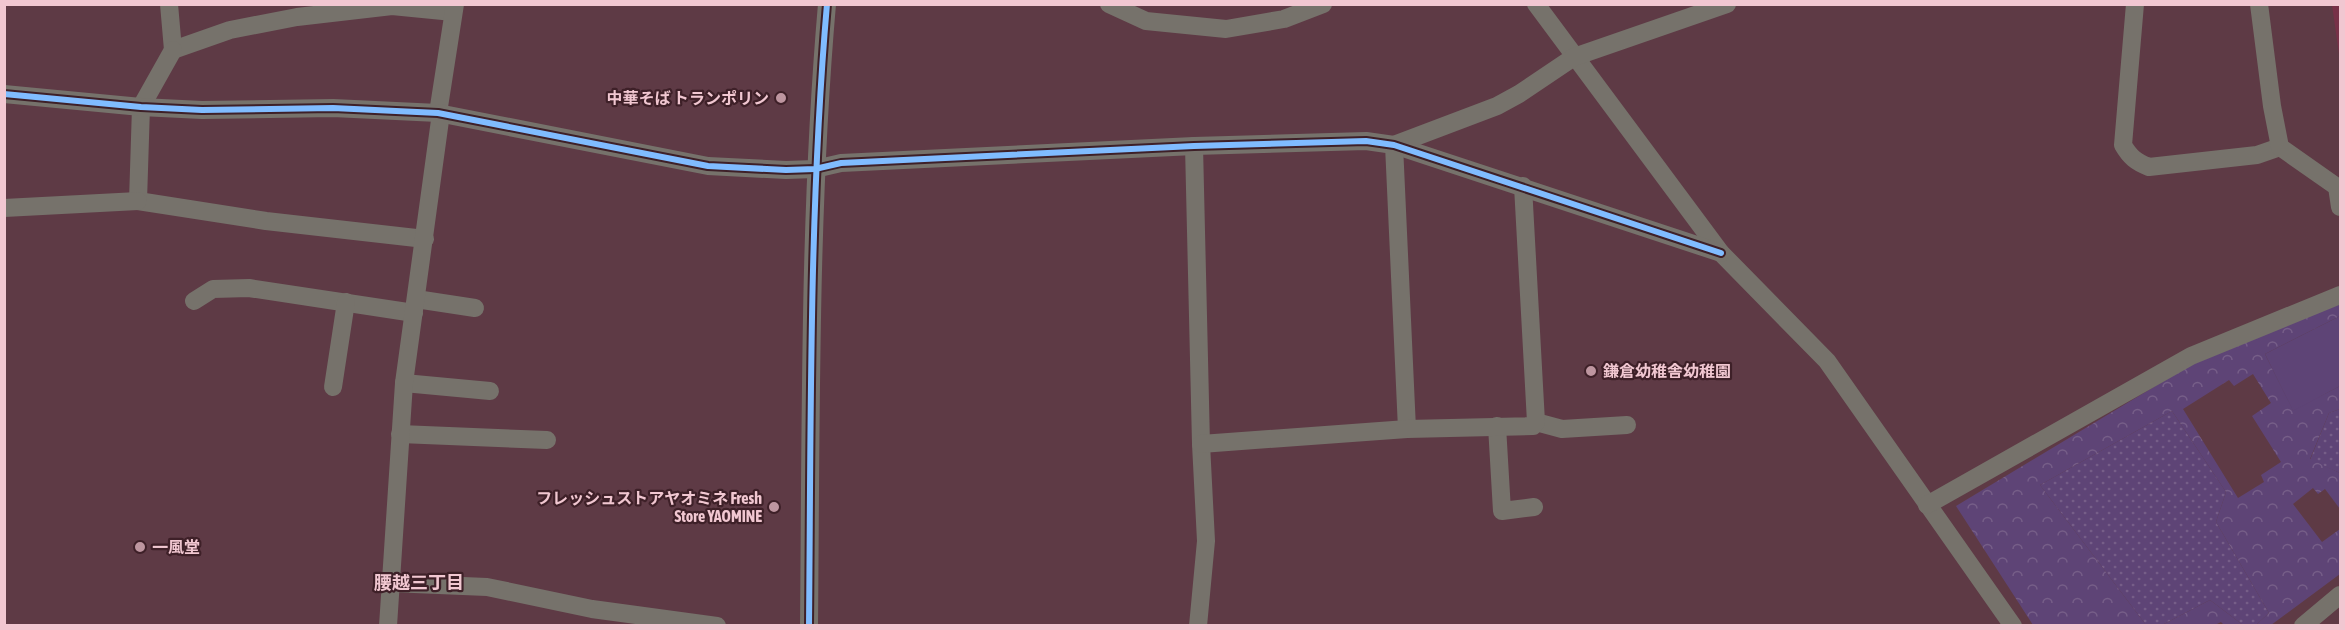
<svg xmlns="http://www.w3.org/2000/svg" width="2345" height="630" font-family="'Asap Condensed','Noto Sans JP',sans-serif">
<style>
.built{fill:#773148}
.grass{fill:url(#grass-dots)}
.forest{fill:url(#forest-crowns);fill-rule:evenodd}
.pitch{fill:#5e4476}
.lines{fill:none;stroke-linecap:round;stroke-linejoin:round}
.minor{stroke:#76726b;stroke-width:18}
.tram{stroke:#857b79;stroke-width:1.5}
.cycleway-casing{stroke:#3e2028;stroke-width:10}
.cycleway{stroke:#80bcff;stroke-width:6}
.poi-dot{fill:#be96a0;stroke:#3e2028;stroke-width:2}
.labels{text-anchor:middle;stroke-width:4.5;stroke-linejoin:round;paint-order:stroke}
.poi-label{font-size:16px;font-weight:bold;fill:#f1c7d1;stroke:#3e2028;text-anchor:end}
.neighbourhood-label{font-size:18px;font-weight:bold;fill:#f1c7d1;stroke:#3e2028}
</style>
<defs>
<pattern id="grass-dots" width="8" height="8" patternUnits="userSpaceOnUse" patternTransform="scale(1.5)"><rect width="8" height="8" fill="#5e4476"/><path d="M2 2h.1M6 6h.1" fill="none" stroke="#765e88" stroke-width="1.8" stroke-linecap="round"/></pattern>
<pattern id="forest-crowns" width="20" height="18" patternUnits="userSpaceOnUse" patternTransform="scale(1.5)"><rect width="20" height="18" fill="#5e4476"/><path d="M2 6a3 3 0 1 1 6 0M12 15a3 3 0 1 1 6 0" fill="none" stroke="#765e88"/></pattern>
</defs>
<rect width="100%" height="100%" fill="#5e3a45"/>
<!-- built -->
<polygon class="built" points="2332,5 2340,5 2340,61"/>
<!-- grass -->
<g class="grass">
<polygon points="2340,409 2340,473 2310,460 2329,413"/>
<polygon points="2172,411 2226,492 2216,522 2269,613 2256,625 2243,625 2210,600 2162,625 2146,625 2040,485"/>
</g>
<!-- forest -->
<g class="forest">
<path d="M2340,298v18l-75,38 28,56 47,-24v23l-11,4 -19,46 30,14v36l-15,-20 -7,5 -5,-6 -20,16 29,38 18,-13v45l-69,51h-15l13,-12 -53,-91 10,-30 -54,-81 -132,74 106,140h-113l-77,-119 231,-139zM2253,374l18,29 -19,13 29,46 -20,13 3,7 -26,16 -55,-89 46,-29 5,6z"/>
<polygon points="2210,600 2243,625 2224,625 2221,622 2215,625 2162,625"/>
</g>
<!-- pitch -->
<polygon class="pitch" points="2340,316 2340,386 2293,411 2265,354"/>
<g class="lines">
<!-- minor -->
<g class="minor">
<polyline points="169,4 173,50 230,30 297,17 392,6 453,12"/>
<polyline points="1109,4 1146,21 1226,29 1284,19 1323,4"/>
<polyline points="1536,4 1721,253 1827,361 2013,626"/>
<path d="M2135,4l-12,141c7,12 13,17 26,22l108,-12 23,-8"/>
<polyline points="2259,4 2272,106 2280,147 2337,187 2340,207"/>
<polyline points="173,50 141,107 138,201 266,221 425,239"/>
<polyline points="4,94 141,107 202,110 333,108 438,113 708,166 786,170 815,169 841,163 1194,146 1366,141 1394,145 1721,253"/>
<polyline points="438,113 455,4"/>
<polyline points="1194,146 1201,444 1206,541 1198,626"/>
<polyline points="4,208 138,201"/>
<polyline points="416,299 475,308"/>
<polyline points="194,301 213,289 249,288 414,313"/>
<polyline points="404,383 490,391"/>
<polyline points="333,387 346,302"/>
<polyline points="1536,422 1562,429 1627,425"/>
<polyline points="1497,426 1502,511 1534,507"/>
<polyline points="1407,429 1394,145 1497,106 1519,94 1574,57 1727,4"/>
<polyline points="400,434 547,440"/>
<polyline points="1201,444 1407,429 1533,426 1536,422 1523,186"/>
<polyline points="1927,505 2191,356 2340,295"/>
<polyline points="390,583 487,587 592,609 717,626"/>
<polyline points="388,626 404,383 441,113"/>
<path d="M809,626c2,-208 0,-415 18,-622"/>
<polyline points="2303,626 2340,595"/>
</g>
<!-- tram -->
<path class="tram" d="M809,626c2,-208 0,-415 18,-622"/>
<!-- cycleway casing -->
<g class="cycleway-casing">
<g id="cycleway">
<polyline points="4,94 141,107 202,110 333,108 438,113 708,166 786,170 815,169 841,163 1194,146 1366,141 1394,145 1721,253"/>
<path d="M809,626c2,-208 0,-415 18,-622"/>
</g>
</g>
<!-- cycleway -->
<use href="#cycleway" class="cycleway"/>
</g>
<!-- markers -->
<g class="poi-dot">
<circle cx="781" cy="98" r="6"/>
<circle cx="1591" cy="371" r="6"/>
<circle cx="774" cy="507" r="6"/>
<circle cx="140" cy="547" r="6"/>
</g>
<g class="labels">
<!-- poi labels -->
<g class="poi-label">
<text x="769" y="104">中華そば トランポリン</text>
<text x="1603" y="377" text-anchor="start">鎌倉幼稚舎幼稚園</text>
<text x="762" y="504">フレッシュストアヤオミネ Fresh<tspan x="762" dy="18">Store YAOMINE</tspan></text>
<text x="152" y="553" text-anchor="start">一風堂</text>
</g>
<!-- neighbourhood labels -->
<g class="neighbourhood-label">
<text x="419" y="589">腰越三丁目</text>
</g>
</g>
<!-- border -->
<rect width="2345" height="630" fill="none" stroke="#f1c7d1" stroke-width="12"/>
</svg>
